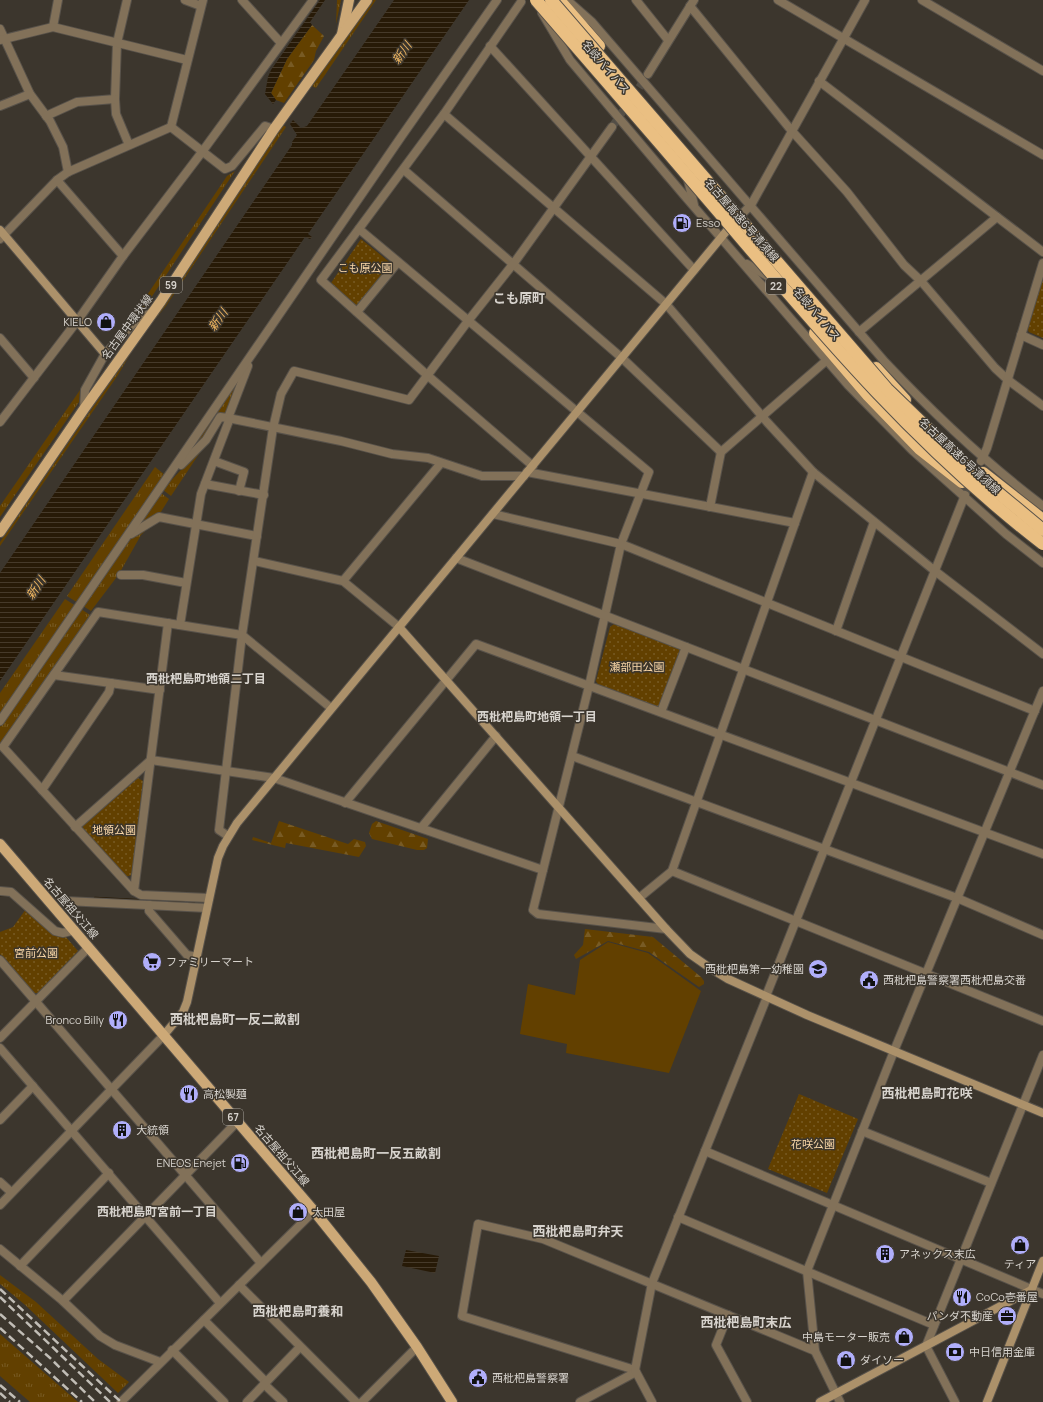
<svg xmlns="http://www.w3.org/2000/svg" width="1043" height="1402" font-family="Manrope,'Noto Sans JP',sans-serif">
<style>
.grass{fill:url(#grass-tufts)}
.forest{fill:url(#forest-firs)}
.park{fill:url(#park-dots)}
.garden{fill:#624000}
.water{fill:url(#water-rules)}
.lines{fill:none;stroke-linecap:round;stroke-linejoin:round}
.stream{stroke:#271a07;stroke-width:2.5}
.street-tunnel{stroke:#534e45;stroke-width:8;stroke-dasharray:8 4;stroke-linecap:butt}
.street-casing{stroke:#58524a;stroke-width:10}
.secondary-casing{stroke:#58524a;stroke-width:10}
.primary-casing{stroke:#58524a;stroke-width:12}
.highway-casing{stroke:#58524a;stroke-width:14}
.street{stroke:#827159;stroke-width:8}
.secondary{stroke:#ac916a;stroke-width:8}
.primary{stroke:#cda977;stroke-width:10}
.highway{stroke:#eabf82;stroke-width:12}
.rail{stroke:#c1bdb6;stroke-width:2.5;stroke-dasharray:8 4;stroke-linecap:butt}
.highway-bridge-casing{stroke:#58524a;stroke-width:14;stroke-linecap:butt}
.highway-bridge{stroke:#eabf82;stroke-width:12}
.labels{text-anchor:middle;stroke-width:3;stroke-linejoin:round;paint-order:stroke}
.shield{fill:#3c362d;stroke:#a8a49d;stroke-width:1}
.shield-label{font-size:10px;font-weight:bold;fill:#d7d3cd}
.street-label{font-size:11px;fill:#d7d3cd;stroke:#3c362d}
.poi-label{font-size:11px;fill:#d7d3cd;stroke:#3c362d;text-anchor:start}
.park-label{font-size:11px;fill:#fad7a7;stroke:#3c362d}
.water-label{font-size:12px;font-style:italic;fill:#edb45f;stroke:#3c362d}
.neighbourhood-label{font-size:12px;font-weight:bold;fill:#d7d3cd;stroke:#3c362d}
.quarter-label{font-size:13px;font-weight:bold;fill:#d7d3cd;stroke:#3c362d}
</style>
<defs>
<pattern id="grass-tufts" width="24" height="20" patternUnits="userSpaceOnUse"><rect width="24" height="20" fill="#624000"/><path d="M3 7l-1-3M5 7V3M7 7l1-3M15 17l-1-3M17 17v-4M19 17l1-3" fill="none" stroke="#785b24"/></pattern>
<pattern id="forest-firs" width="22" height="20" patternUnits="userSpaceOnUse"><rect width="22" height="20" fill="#624000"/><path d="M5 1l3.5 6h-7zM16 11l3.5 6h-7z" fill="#785b24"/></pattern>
<pattern id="park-dots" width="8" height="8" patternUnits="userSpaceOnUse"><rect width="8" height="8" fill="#624000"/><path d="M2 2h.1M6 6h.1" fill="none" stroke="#785b24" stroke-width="1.8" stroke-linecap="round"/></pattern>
<pattern id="water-rules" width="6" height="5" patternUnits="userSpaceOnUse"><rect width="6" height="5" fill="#271a07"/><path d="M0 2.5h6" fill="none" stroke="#463a2a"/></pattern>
</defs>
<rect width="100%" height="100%" fill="#3c362d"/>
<!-- grass -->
<g class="grass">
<polygon points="337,0 341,0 336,24"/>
<polygon points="370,0 376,0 316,88 312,86"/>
<polygon points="283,125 286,127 166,306 147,329"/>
<polygon points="235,171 143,310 121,327 137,310 227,176"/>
<polygon points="135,346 118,375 0,546 0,542"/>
<polygon points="244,372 227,413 218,417 204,439 181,463"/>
<polygon points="80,390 79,402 0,517 0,506"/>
<polygon points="207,442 171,496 163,490 166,486"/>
<polygon points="155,467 165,475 78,603 67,596"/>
<polygon points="161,493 169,499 159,515 136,529"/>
<polygon points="156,520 141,535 119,574 91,611 83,606 131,538"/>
<polygon points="65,599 76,606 0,716 0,693"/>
<polygon points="81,609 90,615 0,744 0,727"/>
<polygon points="0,1275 36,1302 98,1359 129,1382 118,1393 24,1304 0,1284"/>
<polygon points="0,1334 78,1402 30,1402 0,1376"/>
</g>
<!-- forest -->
<g class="forest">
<polygon points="312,25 324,36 316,51 314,60 284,103 276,100 271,93 287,59"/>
<polygon points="279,821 348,844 354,839 365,842 366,846 359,857 286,843 285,848 252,840 253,837 271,843"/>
<polygon points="376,821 428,839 427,848 424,850 417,850 372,839 369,833 372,824"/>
<polygon points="585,929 653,937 701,977 704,981 704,984 699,987 649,952 608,941 576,959 574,955 583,945"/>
</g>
<!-- park -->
<g class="park">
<polygon points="361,239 393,265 358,307 331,283"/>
<polygon points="1043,278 1043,338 1029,332 1027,328"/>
<polygon points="614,624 679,649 680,652 661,705 656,708 599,686 596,681 610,627"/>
<polygon points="138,778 143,781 132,875 125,877 83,830 83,826"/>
<polygon points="26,909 62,936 66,937 78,951 38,993 32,993 0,954 0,932 13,927"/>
<polygon points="799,1094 858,1119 827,1193 768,1169"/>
</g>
<!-- garden -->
<polygon class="garden" points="608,942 648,953 701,991 669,1073 566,1053 567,1044 520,1034 528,984 575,995 580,960"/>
<!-- water -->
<g class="water">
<polygon points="320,0 325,0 310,22 312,25 287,59 271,93 276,100 273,104 265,94 268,77 271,70"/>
<polygon points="394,0 469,0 308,234 312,237 310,239 305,237 0,681 0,573 292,145 292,142 297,135 290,124 293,120 301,128 307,126"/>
<polygon points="406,1250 439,1256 435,1273 402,1266"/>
</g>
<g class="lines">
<!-- stream -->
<g class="stream">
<polyline points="0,895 6,895"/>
<polyline points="62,897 68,897"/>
<polyline points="95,898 194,903"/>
</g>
<!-- street-tunnel -->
<g class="street-tunnel">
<polyline points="612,127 647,76"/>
<polyline points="965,495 981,461"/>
</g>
<!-- street casing -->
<g class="street-casing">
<g id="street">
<polyline points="127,0 117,43 115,99 116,114 129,145"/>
<polyline points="185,0 201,6"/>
<polyline points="242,0 281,43"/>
<path d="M567,0l25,22 293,340c49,52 101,101 158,144"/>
<polyline points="636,0 668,40"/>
<polyline points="778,0 1043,155"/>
<polyline points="922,0 1043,71"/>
<polyline points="521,2 444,114 321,280 427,375 533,466"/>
<polyline points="690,6 791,130 847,192 904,265 921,281 995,368 1008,380 1043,406"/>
<polyline points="542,13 570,60 683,194 848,385 912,450 1006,534 1043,563"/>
<polyline points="53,27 58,0"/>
<polyline points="0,29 30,94 50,121 63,147 68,172"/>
<polyline points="0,40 53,27 187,60"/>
<polyline points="490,46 694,270"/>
<polyline points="648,74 694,0"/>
<polyline points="819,81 1043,252"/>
<polyline points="0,106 30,94"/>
<polyline points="444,114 666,304 767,422 813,472 935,571 1043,654"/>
<polyline points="46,116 77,102 115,99"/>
<polyline points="171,127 225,169 232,166 265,126 274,129"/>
<polyline points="171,127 203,0"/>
<polyline points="404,170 622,358 721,452"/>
<polyline points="57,180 123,256"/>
<polyline points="688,180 694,205"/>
<polyline points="743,213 751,205 865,0"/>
<polyline points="359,229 649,472 621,544 589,686 533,910 538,914 666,929"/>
<polyline points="0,239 57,180 68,172 171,127"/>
<polyline points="747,264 769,277"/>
<polyline points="357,312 398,262"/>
<polyline points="859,332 997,217"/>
<polyline points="1021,335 1043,345"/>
<polyline points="0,338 34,378"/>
<polyline points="84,409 85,390 105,354 133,324 152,312"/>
<polyline points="228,418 248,366"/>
<polyline points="0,422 78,320 123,256 202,152 313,0"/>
<polyline points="214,461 244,472 239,491"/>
<polyline points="981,461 987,448 1043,263"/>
<polyline points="181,465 206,440 220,417 228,418 341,441 392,454 428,458 482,476 524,476"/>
<polyline points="527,472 795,523"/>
<polyline points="205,484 264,495"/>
<polyline points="710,507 721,452 827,360"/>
<polyline points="493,514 621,544 1035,711"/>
<polyline points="131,534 159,517 257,536"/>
<polyline points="456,558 1043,785"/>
<polyline points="254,561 343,581 399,627"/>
<polyline points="121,575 143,575 186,583"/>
<polyline points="343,581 441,463"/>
<polyline points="180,625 201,494 230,418"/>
<polyline points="836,631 874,522"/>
<polyline points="54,675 160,690"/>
<polyline points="661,712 686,647"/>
<polyline points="0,721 401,137 497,0"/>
<polyline points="572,756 957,898 1043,935"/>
<polyline points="42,790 109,692 111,683"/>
<polyline points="345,803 476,644 1043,854"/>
<polyline points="75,827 151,760 274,778 543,870"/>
<polyline points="421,828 496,736"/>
<polyline points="228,836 219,830 242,635 273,428 281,394 294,371 409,400 468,321 514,263 612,127"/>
<polyline points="672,871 1043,1021"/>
<polyline points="0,891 11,892 55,931 63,933 75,930"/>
<polyline points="134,891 168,623"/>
<polyline points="209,898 141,895 134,891 3,747 98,612 242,635 331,708"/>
<polyline points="639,898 672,871 813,472"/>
<polyline points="66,901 207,908"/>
<polyline points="149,905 149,911 187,955 197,957"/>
<polyline points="0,960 261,1263"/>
<polyline points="766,996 965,495"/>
<polyline points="0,1038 89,947"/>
<polyline points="0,1048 220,1303"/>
<polyline points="0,1120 33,1086"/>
<polyline points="862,1131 991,1183"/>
<polyline points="705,1151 1043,1294"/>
<polyline points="0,1182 11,1192"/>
<polyline points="0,1205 164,1035"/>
<polyline points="678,1217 934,1325"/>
<polyline points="0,1249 63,1301 100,1336 115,1345 160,1362"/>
<polyline points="20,1266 109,1173"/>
<polyline points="239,1285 356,1402"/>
<polyline points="63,1301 237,1122"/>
<polyline points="728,1315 716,1345 747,1402"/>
<polyline points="204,1320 266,1382"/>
<polyline points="172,1350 224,1402"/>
<polyline points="635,1370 462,1316 478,1224 543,1239 815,1351"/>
<polyline points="264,1384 283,1402"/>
<polyline points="121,1402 314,1211"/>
<polyline points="247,1402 300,1347"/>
<polyline points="362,1402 417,1347"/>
<polyline points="580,1402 636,1372"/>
<polyline points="652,1402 635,1370 652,1283 767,997"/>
<polyline points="840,1402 815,1351 807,1271 894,1051 1043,691"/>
<polyline points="955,1402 926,1346 1043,1055"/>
</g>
</g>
<!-- secondary casing -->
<g class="secondary-casing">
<g id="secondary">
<polyline points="0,230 105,354"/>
<polyline points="399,627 666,929 690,954 710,968 728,979 807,1015 1043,1113"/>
<polyline points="164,1035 183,1012 187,1002 218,858 223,846 237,823 729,228"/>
<polyline points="820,1402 1031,1290"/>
<polyline points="987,1402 1043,1261"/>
</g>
</g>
<!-- primary casing -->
<g class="primary-casing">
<g id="primary">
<polyline points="342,34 349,0"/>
<polyline points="0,532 84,409 161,301 274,129 367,0"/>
<polyline points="0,844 314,1211 371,1282 417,1347 452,1402"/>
</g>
</g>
<!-- highway casing -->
<g class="highway-casing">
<g id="highway">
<polyline points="559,0 599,46"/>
<polyline points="815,333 868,395 920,449 962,482"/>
<polyline points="876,368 905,400"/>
<polyline points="983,473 1043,520"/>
</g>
</g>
<!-- street -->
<use href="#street" class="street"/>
<!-- secondary -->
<use href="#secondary" class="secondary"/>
<!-- primary -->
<use href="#primary" class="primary"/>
<!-- highway -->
<use href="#highway" class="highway"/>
<!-- rail -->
<g class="rail">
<polyline points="0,1289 121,1402"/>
<polyline points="0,1297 110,1402"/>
<polyline points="0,1314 49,1357 95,1402"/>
<polyline points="0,1328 82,1402"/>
<polyline points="0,1385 20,1402"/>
<polyline points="0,1393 10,1402"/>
</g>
<!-- highway-bridge casing -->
<g class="highway-bridge-casing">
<g id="highway-bridge">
<path d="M536,0c65,75 129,149 193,224 99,117 192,226 314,320"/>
<polyline points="551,0 887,389 973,472 1043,530"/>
</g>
</g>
<!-- highway-bridge -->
<use href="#highway-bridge" class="highway-bridge"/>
</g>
<!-- icons -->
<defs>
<g id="fuel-disc" transform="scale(1)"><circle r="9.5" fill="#b0aefa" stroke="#3c362d"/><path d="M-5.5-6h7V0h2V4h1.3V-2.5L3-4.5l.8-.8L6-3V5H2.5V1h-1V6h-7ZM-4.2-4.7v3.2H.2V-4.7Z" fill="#111"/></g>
<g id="shop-disc" transform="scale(1)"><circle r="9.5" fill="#b0aefa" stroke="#3c362d"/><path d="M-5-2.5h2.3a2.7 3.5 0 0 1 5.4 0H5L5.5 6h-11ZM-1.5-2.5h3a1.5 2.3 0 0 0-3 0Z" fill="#111"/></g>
<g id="supermarket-disc" transform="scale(1)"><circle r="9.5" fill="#b0aefa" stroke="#3c362d"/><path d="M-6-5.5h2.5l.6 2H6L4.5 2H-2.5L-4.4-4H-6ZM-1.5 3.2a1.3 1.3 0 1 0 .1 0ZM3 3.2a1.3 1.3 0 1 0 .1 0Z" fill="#111"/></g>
<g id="school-disc" transform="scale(1)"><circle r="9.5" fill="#b0aefa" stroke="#3c362d"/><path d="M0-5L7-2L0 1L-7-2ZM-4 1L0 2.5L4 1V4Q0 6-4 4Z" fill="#111"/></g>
<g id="civic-disc" transform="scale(1)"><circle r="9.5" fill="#b0aefa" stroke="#3c362d"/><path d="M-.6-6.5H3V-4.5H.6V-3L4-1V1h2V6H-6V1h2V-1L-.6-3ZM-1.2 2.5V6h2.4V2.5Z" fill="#111"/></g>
<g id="restaurant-disc" transform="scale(1)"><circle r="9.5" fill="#b0aefa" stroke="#3c362d"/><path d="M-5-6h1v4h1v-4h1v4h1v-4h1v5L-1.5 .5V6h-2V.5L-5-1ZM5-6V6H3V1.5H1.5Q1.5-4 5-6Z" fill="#111"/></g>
<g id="building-disc" transform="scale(1)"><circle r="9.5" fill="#b0aefa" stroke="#3c362d"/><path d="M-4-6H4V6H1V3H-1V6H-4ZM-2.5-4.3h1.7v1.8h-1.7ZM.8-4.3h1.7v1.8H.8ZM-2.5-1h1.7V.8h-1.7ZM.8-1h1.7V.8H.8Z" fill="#111"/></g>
<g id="office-disc" transform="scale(1)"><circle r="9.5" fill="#b0aefa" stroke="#3c362d"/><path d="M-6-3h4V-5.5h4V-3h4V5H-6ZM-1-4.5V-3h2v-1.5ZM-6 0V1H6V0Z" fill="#111"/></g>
<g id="bank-disc" transform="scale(1)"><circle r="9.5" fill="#b0aefa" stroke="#3c362d"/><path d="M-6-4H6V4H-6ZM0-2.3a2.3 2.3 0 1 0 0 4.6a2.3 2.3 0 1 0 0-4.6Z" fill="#111"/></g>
</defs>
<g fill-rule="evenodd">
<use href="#fuel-disc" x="682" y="223"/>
<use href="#shop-disc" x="106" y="322"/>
<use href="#supermarket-disc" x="152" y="962"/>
<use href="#school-disc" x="818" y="969"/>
<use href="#civic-disc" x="869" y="980"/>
<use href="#restaurant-disc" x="118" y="1020"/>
<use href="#restaurant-disc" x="189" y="1094"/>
<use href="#building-disc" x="122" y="1130"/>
<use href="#fuel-disc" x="240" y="1163"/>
<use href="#shop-disc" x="298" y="1212"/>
<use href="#shop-disc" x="1020" y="1245"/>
<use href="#building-disc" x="885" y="1254"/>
<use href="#restaurant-disc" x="962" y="1297"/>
<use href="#office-disc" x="1007" y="1316"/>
<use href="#shop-disc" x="904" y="1337"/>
<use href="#bank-disc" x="955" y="1352"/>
<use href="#shop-disc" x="846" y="1360"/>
<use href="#civic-disc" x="478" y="1378"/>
</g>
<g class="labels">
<!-- shield labels -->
<g class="shield">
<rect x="160" y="277" width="22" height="16" rx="3"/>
<rect x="766" y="278" width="20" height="16" rx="3"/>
<rect x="223" y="1109" width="20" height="16" rx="3"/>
</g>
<g class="shield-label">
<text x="171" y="289">59</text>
<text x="776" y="290">22</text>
<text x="233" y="1121">67</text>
</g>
<!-- street labels -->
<g class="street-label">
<text transform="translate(606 67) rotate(49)" y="4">名岐バイパス</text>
<text transform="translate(742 220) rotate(49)" y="4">名古屋高速6号清須線</text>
<text transform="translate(817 314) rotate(50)" y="4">名岐バイパス</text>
<text transform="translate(127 327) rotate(-54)" y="4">名古屋中環状線</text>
<text transform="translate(960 456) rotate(43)" y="4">名古屋高速6号清須線</text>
<text transform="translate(71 908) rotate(49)" y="4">名古屋祖父江線</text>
<text transform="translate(282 1155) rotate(49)" y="4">名古屋祖父江線</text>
</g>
<!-- poi labels -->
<g class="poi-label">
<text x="696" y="227">Esso</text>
<text x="92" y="326" text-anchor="end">KIELO</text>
<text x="166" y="966">ファミリーマート</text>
<text x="804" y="973" text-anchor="end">西枇杷島第一幼稚園</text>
<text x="883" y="984">西枇杷島警察署西枇杷島交番</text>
<text x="104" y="1024" text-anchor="end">Bronco Billy</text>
<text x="203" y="1098">高松製麺</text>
<text x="136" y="1134">大統領</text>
<text x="226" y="1167" text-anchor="end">ENEOS Enejet</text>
<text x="312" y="1216">太田屋</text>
<text x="899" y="1258">アネックス末広</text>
<text x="1020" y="1268" text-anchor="middle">ティア</text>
<text x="976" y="1301">CoCo壱番屋</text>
<text x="993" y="1320" text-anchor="end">パンダ不動産</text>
<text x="890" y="1341" text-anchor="end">中島モーター販売</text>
<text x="969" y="1356">中日信用金庫</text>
<text x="860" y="1364">ダイソー</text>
<text x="492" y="1382">西枇杷島警察署</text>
</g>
<!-- park labels -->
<g class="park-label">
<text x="365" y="272">こも原公園</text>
<text x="637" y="671">瀬部田公園</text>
<text x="114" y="834">地領公園</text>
<text x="36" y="957">宮前公園</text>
<text x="813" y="1148">花咲公園</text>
</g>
<!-- water labels -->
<g class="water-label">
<text transform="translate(402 53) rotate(-55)" y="4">新川</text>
<text transform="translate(218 320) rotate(-55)" y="4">新川</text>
<text transform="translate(36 588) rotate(-56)" y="4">新川</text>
</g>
<!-- neighbourhood labels -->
<g class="neighbourhood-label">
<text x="206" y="683">西枇杷島町地領二丁目</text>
<text x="537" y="721">西枇杷島町地領一丁目</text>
<text x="157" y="1216">西枇杷島町宮前一丁目</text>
</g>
<!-- quarter labels -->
<g class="quarter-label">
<text x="519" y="303">こも原町</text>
<text x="235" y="1024">西枇杷島町一反二畝割</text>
<text x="927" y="1098">西枇杷島町花咲</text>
<text x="376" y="1158">西枇杷島町一反五畝割</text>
<text x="578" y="1236">西枇杷島町弁天</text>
<text x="298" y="1316">西枇杷島町養和</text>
<text x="746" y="1327">西枇杷島町末広</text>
</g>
</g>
</svg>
